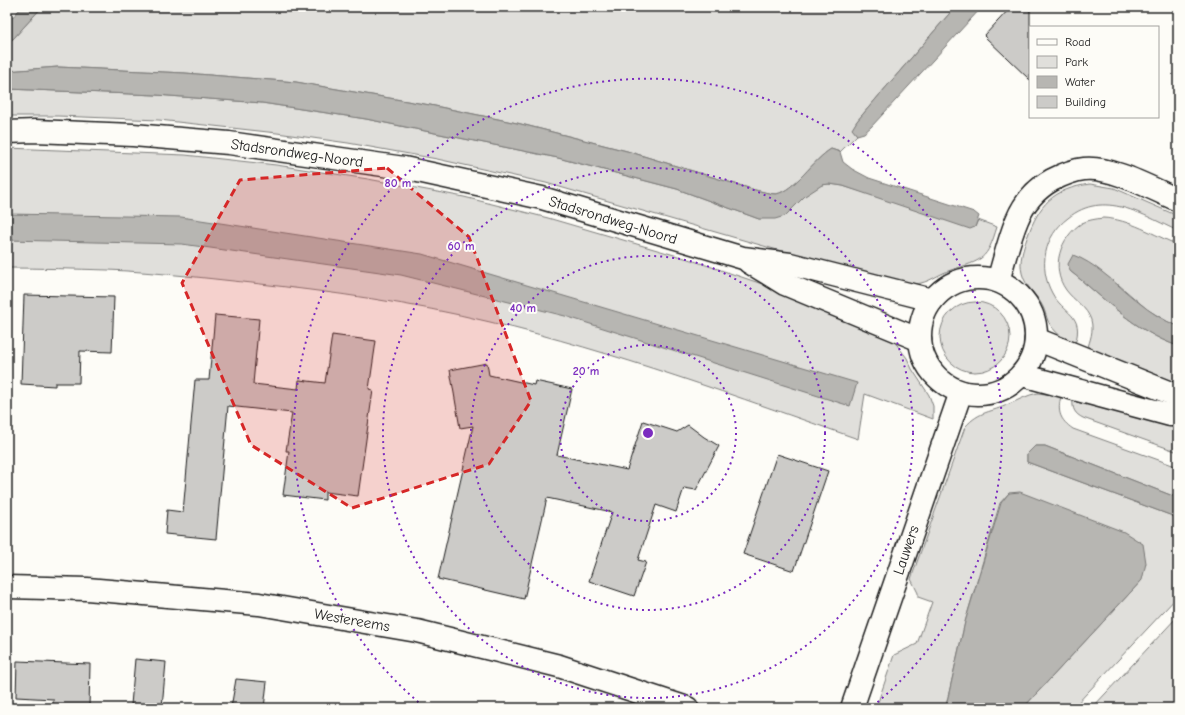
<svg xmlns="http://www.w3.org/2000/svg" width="1185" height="715" font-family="'Comic Neue',sans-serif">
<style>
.green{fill:#e0dfdb;stroke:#7e7e7c}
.water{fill:#b7b6b2;stroke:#797876}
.building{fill:#cccbc8;stroke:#1c1c1c}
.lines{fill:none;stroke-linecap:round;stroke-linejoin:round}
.minor-casing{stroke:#1c1c1c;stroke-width:25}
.primary-casing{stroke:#1c1c1c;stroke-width:25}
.minor{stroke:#fdfcf7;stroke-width:22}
.primary{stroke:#fdfcf7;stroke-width:22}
.marked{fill:#d62828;fill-opacity:0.2;stroke:#d62828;stroke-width:3;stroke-dasharray:8 5;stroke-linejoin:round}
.ring{fill:none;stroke:#7b2cbf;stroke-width:2;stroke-dasharray:2 4}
.labels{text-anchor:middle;stroke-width:4;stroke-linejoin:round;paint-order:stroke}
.street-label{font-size:15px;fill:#1c1c1c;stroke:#fdfcf7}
.centre{fill:#7b2cbf;stroke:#fdfcf7;stroke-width:2}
.ring-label{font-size:12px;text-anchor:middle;font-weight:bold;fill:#7b2cbf;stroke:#fdfcf7;stroke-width:4;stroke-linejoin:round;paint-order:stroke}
</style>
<rect width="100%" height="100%" fill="#fdfcf7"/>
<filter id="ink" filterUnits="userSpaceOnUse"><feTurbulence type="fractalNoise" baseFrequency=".025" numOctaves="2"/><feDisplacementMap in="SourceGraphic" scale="8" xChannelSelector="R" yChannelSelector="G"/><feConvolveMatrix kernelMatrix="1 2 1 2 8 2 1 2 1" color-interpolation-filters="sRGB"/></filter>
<g filter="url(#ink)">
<!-- green -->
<g class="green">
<path d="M42,7h913l-98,114 -4,8 4,6 -17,17 -9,-3c-17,10 -37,42 -55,45 -6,0 -15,-3 -21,-4l-128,-39 -110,-28 -87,-18 -134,-23 -111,-9 -127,-6 -51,4v-31l6,-1z"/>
<path d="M7,89l149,6 106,8 104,16 192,39 119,31 82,30 26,-3c10,-11 26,-31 42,-32 5,0 11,1 16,2l132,41 3,-7 19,7c-10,33 -14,33 -46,43 -13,4 -22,13 -36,14 -15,1 -31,-6 -45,-10 -30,-8 -59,-17 -89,-23l-235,-68 -109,-24 -89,-16 -71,-10 -118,-13 -101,-4h-51z"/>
<path d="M7,148l178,7 91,10 92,14 96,18 84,21 140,41 101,34 105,48 13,17 5,11 17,26 4,11v13l-68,-25 -7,45c-121,-42 -242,-87 -368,-117 -78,-19 -158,-30 -238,-39 -48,-5 -96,-11 -144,-13 -34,-1 -67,-2 -101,-2z"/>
<path d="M1090,184l24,4 64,28v15c-35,-16 -74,-42 -110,-13 -24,18 -30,49 -16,75 11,21 33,21 23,51 -11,-4 -21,-12 -27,-23 -2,-5 -3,-10 -5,-14 -6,-13 -18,-20 -21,-34 -3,-12 1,-23 5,-35 12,-34 26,-49 63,-54z"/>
<path d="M1103,218c26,1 51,17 75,27v81l-8,-3 -22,-13 -29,-25 -49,-14c34,27 66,61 108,75v39l-91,-35c3,-10 7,-19 4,-30 -4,-13 -17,-19 -25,-30 -16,-22 -6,-53 16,-67 6,-3 14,-4 21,-5z"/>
<circle cx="975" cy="337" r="35"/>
<path d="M1038,393l23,3c-4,16 -1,24 12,33l105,38v31l-133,-52h-10l-8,8v8l151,56v78l-105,112h-50l119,-128 -133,-87 -9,10 -35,119 -19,84 1,2h-71l18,-53 23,-11 15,-42 -14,-5v-4l-7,-14 54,-152c15,-17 26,-14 44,-23 10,-4 18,-9 29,-11z"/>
<path d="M1073,400l105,27v25l-95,-34c-8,-4 -11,-9 -10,-18z"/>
<polygon points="1178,616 1178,708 1092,708"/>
</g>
<!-- water -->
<g class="water">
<polygon points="22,7 42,7 13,39 7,40 7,23"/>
<polygon points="955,7 982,7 871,127 864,133 857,135 852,129 857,121"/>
<path d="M58,67l127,6 111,9 134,23 87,18 110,28 128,39c6,1 15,4 21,4 18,-3 38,-35 55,-45l9,3 3,10 9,7 17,9 105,34 5,4 -4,11 -5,2 -127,-43 -14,-2 -7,1 -17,11 -20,20 -10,3h-16l-82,-30 -119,-31 -192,-39 -104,-16 -106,-8 -149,-6v-18z"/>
<polygon points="7,214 181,217 422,254 857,383 850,406 565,316 401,275 182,244 7,240"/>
<path d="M1073,255c11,4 20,10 29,17 25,19 46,43 76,54v20c-42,-14 -74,-48 -108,-75l-2,-7z"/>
<polygon points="1035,446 1045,446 1178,498 1178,518 1027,462 1027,454"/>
<polygon points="1020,492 1124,532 1143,544 1146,563 1142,580 1023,708 947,708 946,706 965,622 1001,503 1009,493"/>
</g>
<!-- building -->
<g class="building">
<polygon points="1011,7 1030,7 1030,80 984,36"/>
<polygon points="24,295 114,297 112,352 80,351 79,383 55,383 55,386 21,384"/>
<polygon points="215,315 259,319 253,384 298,389 299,380 325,383 332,335 376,341 369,389 373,390 358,496 325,492 325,500 283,495 289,451 286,451 292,413 228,406 216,539 165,534 167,510 183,512 195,380 209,380"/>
<polygon points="487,363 489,375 534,385 535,381 572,389 557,455 627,470 643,421 677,432 688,425 704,437 719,446 696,490 684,488 676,512 656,505 638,560 646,562 634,596 589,581 612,512 547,498 524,599 438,579 473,426 460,428 450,370"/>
<polygon points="777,454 828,471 794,571 743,554"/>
<polygon points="135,659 166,662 162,707 131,705"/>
<polygon points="17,661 90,664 89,708 53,708 53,699 16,697"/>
<polygon points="236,679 267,682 264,708 231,708"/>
</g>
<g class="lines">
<!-- minor casing -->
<g class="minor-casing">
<g id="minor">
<path d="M998,281c6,-20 11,-42 19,-61 7,-17 19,-31 35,-40 10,-5 21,-10 32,-11 28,-3 68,20 94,31"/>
<polyline points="7,587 87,589 259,604 417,631 559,666 687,708"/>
<polyline points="852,708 961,392"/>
</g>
</g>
<!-- primary casing -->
<g class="primary-casing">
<g id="primary">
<polyline points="7,132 35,131 133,135 229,143 404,168 542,198 743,258 790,264 932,300"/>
<polyline points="749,262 785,284 920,340"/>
<circle cx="978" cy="336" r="58"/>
<polyline points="1036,339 1178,396"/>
<polyline points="1022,375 1170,415 1178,415"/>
</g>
</g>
<!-- minor -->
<use href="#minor" class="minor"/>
<!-- primary -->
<use href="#primary" class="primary"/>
</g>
</g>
<!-- marked area -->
<path class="marked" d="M387,168l82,69 62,164 -42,63 -137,44 -101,-63 -69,-162 58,-103z"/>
<!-- distance rings -->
<g class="ring">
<circle cx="648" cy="433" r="88"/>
<circle cx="648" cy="433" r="177"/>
<circle cx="648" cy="433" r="265"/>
<path d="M423 706A354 354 0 1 1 873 706"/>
</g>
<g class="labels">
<!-- street labels -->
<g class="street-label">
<text transform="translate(297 153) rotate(8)" y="5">Stadsrondweg-Noord</text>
<text transform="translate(613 220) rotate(17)" y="5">Stadsrondweg-Noord</text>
<text transform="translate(906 550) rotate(-71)" y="5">Lauwers</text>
<text transform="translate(352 620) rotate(10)" y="5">Westereems</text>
</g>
</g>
<circle cx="648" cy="433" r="6" class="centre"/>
<g class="ring-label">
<text x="398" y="187">80 m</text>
<text x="461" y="250">60 m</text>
<text x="523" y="312">40 m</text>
<text x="586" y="375">20 m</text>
</g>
<!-- margin -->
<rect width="1185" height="715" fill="none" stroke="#fdfcf7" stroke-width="24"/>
<rect x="12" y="12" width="1161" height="691" fill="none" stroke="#1c1c1c" stroke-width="1.5" filter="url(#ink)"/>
<!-- legend -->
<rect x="1029" y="26" width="130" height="92" fill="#fdfcf7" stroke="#a3a29f"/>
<rect x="1037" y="39" width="20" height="6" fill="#fdfcf7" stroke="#a3a29f"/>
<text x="1065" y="46" font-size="12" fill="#1c1c1c">Road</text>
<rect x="1037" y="56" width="20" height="12" fill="#e0dfdb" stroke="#a3a29f"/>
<text x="1065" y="66" font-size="12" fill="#1c1c1c">Park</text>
<rect x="1037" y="76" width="20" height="12" fill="#b7b6b2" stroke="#a3a29f"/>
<text x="1065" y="86" font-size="12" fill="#1c1c1c">Water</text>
<rect x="1037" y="96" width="20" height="12" fill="#cccbc8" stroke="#a3a29f"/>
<text x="1065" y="106" font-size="12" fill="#1c1c1c">Building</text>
</svg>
